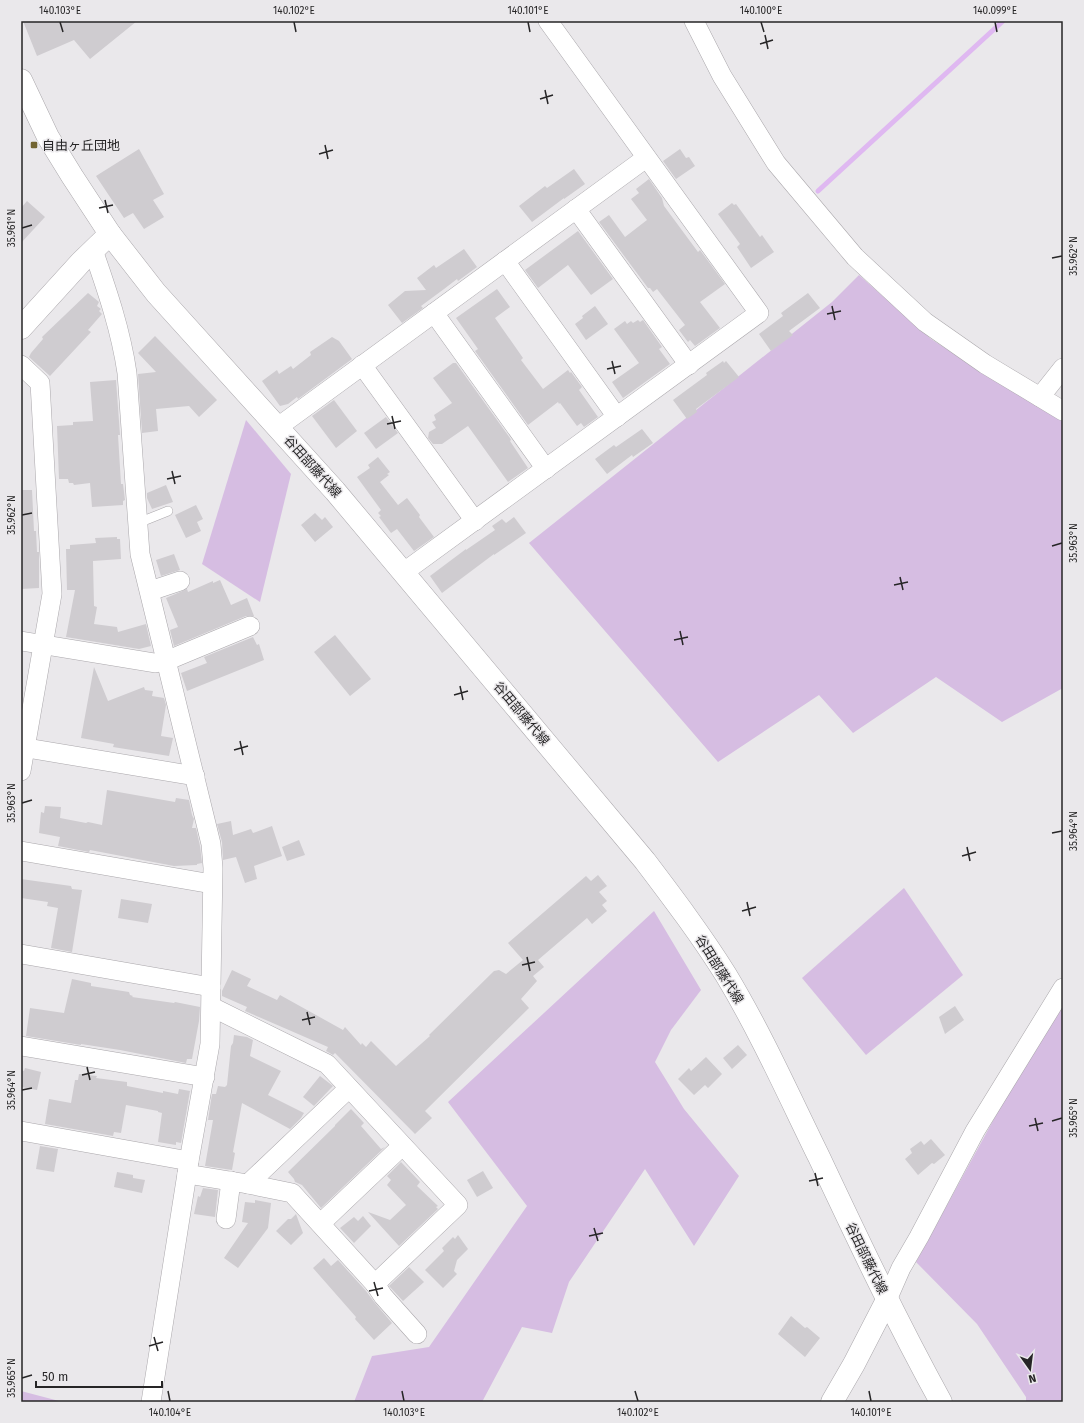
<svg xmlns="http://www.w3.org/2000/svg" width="1084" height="1423" font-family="'Fira Sans','Noto Sans JP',sans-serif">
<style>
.green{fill:#d6bde2}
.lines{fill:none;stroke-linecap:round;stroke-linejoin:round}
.stream{stroke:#dfb8f1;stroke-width:5}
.building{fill:#cfccd0}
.service-casing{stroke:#aaa7ab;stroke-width:10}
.minor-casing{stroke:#aaa7ab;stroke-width:20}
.tertiary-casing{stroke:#aaa7ab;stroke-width:23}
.secondary-casing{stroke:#aaa7ab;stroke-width:23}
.service{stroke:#fff;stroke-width:9}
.minor{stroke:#fff;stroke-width:19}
.tertiary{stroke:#fff;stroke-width:22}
.secondary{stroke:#fff;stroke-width:22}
.ticks{fill:none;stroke:#262526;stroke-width:1.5}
.poi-dot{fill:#736532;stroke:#eae8eb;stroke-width:1.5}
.labels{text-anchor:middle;stroke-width:3;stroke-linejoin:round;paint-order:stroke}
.poi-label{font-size:13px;fill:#262526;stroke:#eae8eb;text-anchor:start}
.street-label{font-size:13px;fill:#262526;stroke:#eae8eb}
.neatline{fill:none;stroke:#262526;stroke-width:1.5}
.ticks-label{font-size:10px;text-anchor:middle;fill:#262526}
</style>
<rect width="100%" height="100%" fill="#eae8eb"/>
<!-- green -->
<g class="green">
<polygon points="859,275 931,339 1009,389 1063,416 1063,688 1002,722 936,677 853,733 819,695 718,762 529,543 832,302"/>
<polygon points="246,420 291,474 260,602 202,564"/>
<polygon points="904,888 963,975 866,1055 802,978"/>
<polygon points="654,911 701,990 671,1030 655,1062 684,1109 739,1176 694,1246 645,1169 569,1282 552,1333 522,1327 482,1402 354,1402 372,1356 429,1347 527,1206 448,1102"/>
<polygon points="1063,999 1063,1402 1026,1402 1026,1397 977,1324 916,1262 1013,1084"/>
<polygon points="21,1391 59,1401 61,1402 21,1402"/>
</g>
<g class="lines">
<!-- stream -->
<polyline class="stream" points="818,191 1003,21"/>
</g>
<!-- building -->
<g class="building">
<polygon points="23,21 137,21 90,59 74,40 37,56"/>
<polygon points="139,149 164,194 153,200 164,217 144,229 133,213 124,218 96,176"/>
<polygon points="680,149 686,158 689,157 695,166 676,179 663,161"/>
<polygon points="574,169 585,184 564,199 564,198 532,222 519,206 545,186 547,188"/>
<polygon points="649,179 662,198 664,206 698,252 700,250 725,284 700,302 720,328 695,346 690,340 688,342 679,330 685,325 657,289 653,292 650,288 648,288 599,222 609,215 625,237 647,220 631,199 639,193 636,189"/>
<polygon points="27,201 45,217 21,243 21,208"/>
<polygon points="732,203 734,205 736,204 760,237 762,235 774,252 751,268 737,247 740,244 718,214"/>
<polygon points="578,231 613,279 591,295 568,265 538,288 525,270"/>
<polygon points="464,249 477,267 458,281 457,279 444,289 421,306 423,308 402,323 388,305 405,291 426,290 417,278 434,265 436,268"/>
<polygon points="497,289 510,307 495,318 523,358 521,360 543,389 568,370 570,373 571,372 582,387 579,390 598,417 584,427 581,423 577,426 560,403 559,404 558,402 528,425 475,351 478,349 456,318"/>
<polygon points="88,293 99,302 97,306 101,309 99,311 102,314 88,330 91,332 50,376 29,357 31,353 43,339 42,337"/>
<polygon points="808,293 820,308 789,331 793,335 771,351 759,334 783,316 781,313"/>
<polygon points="595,306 608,324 586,340 575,324 583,318 582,316"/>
<polygon points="638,320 640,322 643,320 662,347 659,349 670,364 623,398 612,382 639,363 614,329 625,321 627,324 631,321 633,323"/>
<polygon points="155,336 217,400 199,417 189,406 156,409 158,431 142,433 138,374 156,372 138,353"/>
<polygon points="332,337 339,341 352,359 298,399 297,397 288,404 280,406 262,381 277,370 279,374 291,366 293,369 311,355 310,352"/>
<polygon points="723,361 724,363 726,361 739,377 696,409 697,412 687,419 673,400 707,375 706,373"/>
<polygon points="453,363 456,363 510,438 511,440 510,441 528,468 508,482 468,426 442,444 433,444 428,438 429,432 436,428 432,422 436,420 434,415 452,403 433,378"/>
<polygon points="116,380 120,435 118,435 121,484 123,484 125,500 123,501 123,505 92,507 90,483 74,485 73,483 69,483 68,479 59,479 57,426 73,425 73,422 93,421 90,382"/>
<polygon points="334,400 357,431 336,448 312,416"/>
<polygon points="386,417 398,433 376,449 364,433"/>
<polygon points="642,429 653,443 633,457 632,455 607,474 595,459 614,445 616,447"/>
<polygon points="378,457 390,472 387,474 389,475 380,482 398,505 407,498 420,515 419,517 434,537 414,551 397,529 391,533 379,517 381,516 378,513 381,510 357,477 370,468 368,465"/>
<polygon points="166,485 173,502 152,509 147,498 147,493"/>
<polygon points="21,490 32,490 34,531 36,531 37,552 39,552 39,588 21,589"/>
<polygon points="196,505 203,519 197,522 201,531 186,538 175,515"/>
<polygon points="315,513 322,520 325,517 333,527 315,542 301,525"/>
<polygon points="514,517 526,533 494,555 494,554 442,593 430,576 466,549 466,550 495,530 492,526 502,519 506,523"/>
<polygon points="117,537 117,539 120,539 121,559 93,561 94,606 97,607 94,624 117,627 118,632 146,624 151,646 139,649 66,637 75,590 67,590 66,549 70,549 70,545 96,543 95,538"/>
<polygon points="174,554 180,570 161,576 156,560"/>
<polygon points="220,580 231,605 247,598 254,616 246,616 174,646 170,630 178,627 166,598 187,589 188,592 213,581 213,583"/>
<polygon points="335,635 371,679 350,696 314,652"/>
<polygon points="253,637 257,645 259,644 264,660 187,691 181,673 207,663 204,657"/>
<polygon points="94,667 108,701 144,687 145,690 153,691 152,696 164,698 166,705 161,736 173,738 169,756 113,747 114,744 81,738"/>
<polygon points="107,790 175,802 176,798 189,800 192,815 194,819 192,828 196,828 200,846 202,863 197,864 197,865 174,866 90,850 89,852 58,846 60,837 39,833 41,812 44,813 45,806 61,807 60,818 86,823 88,822 102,825"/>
<polygon points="231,821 233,835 251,829 253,833 272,826 282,856 254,866 257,879 245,883 236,857 223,860 222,842 217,824"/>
<polygon points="299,840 305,855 287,861 282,847"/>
<polygon points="598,875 607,886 599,892 607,901 602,905 607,911 592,924 587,918 538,960 544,967 533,976 537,981 521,999 529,1008 425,1111 432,1118 415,1134 335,1053 333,1055 326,1051 328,1047 245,1011 247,1007 222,996 222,991 232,970 251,979 247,986 277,1000 280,995 343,1030 345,1027 361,1045 362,1043 366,1047 371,1041 396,1066 430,1036 429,1035 494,971 499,970 506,974 523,960 508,943 586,876 591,881"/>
<polygon points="21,879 71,886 72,889 82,890 72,952 51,948 58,908 47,906 48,902 21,898"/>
<polygon points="121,899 152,904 148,923 118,918"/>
<polygon points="72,979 91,983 91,986 129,992 130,995 133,996 132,997 174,1003 175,1002 200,1007 199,1021 192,1059 187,1059 186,1063 120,1050 81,1044 81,1045 26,1036 30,1008 64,1013"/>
<polygon points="955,1006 964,1020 945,1034 939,1017"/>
<polygon points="234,1035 247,1037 253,1040 250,1056 281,1071 268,1095 304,1113 301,1118 290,1129 242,1103 233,1152 235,1153 232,1170 205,1166 213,1120 208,1120 212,1094 216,1094 218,1086 225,1087 227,1085 231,1046 233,1043"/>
<polygon points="738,1045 747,1055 732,1069 723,1058"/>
<polygon points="706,1057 722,1074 708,1088 705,1085 694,1095 678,1079 689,1068 691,1071"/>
<polygon points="25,1068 41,1072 37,1090 21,1087 21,1070 24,1071"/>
<polygon points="79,1074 97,1076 96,1078 127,1082 127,1086 163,1093 163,1091 178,1094 179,1089 190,1091 181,1143 176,1142 176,1145 158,1142 162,1113 158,1112 158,1111 126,1105 121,1133 114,1132 113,1136 45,1124 49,1099 71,1103 75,1080 78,1080"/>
<polygon points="320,1076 333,1086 314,1106 303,1097"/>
<polygon points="351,1109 364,1123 361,1126 381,1149 385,1147 321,1208 302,1185 295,1182 294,1179 288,1172 335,1126 335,1125"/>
<polygon points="931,1139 945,1155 934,1164 932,1163 918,1175 905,1159 912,1153 910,1149 921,1141 924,1145"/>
<polygon points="40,1146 58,1149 54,1172 36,1169"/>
<polygon points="401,1162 420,1182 417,1186 438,1206 436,1207 438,1209 399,1246 368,1212 390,1220 406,1205 387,1185 391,1180 387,1176"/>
<polygon points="483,1171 493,1188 477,1197 467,1180"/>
<polygon points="117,1172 133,1175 133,1178 145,1180 142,1193 114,1187"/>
<polygon points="203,1188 218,1190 215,1217 194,1214 198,1196 200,1197"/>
<polygon points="255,1200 271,1203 268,1228 238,1268 224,1258 248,1223 242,1222 245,1202 255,1203"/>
<polygon points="296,1214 303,1233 291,1245 276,1231 288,1219 291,1219"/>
<polygon points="363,1216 371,1226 354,1243 340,1228 354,1217 358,1221"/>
<polygon points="458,1235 468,1249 457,1260 454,1271 457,1274 443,1288 425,1270 444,1251 442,1248 453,1237 455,1239"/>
<polygon points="324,1258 331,1266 338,1260 366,1291 375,1303 392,1323 374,1340 355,1319 356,1317 313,1268"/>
<polygon points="409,1267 424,1282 403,1301 389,1286"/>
<polygon points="791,1316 805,1328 807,1327 820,1338 805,1357 778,1334"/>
</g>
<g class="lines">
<!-- service casing -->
<g class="service-casing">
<polyline id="service" points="138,523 168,511"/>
</g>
<!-- minor casing -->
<g class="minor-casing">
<g id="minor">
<polyline points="694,21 722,76 776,163 855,257 925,322 985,364 1063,411"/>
<polyline points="576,209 689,365"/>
<path d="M93,250c14,40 28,81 34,123l13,181 71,290 2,24 -3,176 -21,117 -38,241"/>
<polyline points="505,261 617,417"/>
<polyline points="434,313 546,469"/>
<polyline points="21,365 40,383 52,594 21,771"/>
<polyline points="362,365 475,521"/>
<polyline points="1040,397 1063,368"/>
<polyline points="278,427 646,158"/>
<polyline points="404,572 759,313 548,21"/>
<polyline points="150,591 180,581"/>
<polyline points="21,641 155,663 166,661 250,626"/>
<polyline points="21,747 195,776"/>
<polyline points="21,851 212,884"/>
<polyline points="21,954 211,987"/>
<polyline points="21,1046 205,1077"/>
<polyline points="21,1131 189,1161"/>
<polyline points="187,1174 248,1184 292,1193 375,1284 458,1205 327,1064 212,1007"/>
<polyline points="248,1184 349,1088"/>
<polyline points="226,1219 231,1181"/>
<polyline points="321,1223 402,1146"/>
<polyline points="375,1284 383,1296 417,1334"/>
<polyline points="887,1300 901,1268 919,1237 975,1131 1063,988"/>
</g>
</g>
<!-- tertiary casing -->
<g class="tertiary-casing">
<g id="tertiary">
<polyline points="21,328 81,262 110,234"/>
<polyline points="832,1402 854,1364 887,1300"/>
</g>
</g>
<!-- secondary casing -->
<g class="secondary-casing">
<path id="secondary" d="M21,80l27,57 24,39 38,58 46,59 179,198 310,370c28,37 56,74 81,114 35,58 63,121 93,182 39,83 78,165 122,245"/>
</g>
<!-- service -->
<use href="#service" class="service"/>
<!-- minor -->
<use href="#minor" class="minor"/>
<!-- tertiary -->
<use href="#tertiary" class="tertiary"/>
<!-- secondary -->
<use href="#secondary" class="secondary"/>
</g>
<!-- ticks -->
<path class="ticks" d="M60,22l3,10M294,22l2,10M528,22l2,10M761,22l3,10M995,22l2,10M765,35l3,14M760,44l13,-4M545,90l3,14M540,99l13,-4M325,145l3,14M319,154l14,-4M105,200l3,13M99,208l14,-3M22,228l10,-3M1052,258l10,-2M832,306l3,14M827,314l14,-3M612,361l3,13M607,369l14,-3M392,416l3,13M387,424l14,-3M172,471l3,13M167,479l14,-3M22,515l10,-2M1052,546l10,-3M900,577l3,13M894,585l14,-3M680,631l3,14M674,640l14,-3M460,686l3,14M454,695l14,-4M240,741l3,14M234,750l14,-4M22,803l10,-3M1052,833l10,-2M967,847l3,14M962,856l14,-4M747,902l3,14M742,911l14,-4M527,957l3,14M522,965l13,-3M307,1012l3,13M302,1020l13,-3M87,1067l3,13M82,1075l13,-3M22,1090l10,-2M1035,1118l3,13M1052,1121l10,-3M1029,1126l14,-3M815,1173l3,13M809,1181l14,-3M594,1228l4,13M589,1236l14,-3M374,1282l4,14M369,1291l14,-3M154,1337l4,14M149,1346l14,-4M22,1378l10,-3M168,1391l2,10M402,1391l2,10M635,1391l3,10M869,1391l2,10"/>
<!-- markers -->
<rect class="poi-dot" x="30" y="141" width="8" height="8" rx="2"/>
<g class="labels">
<!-- poi labels -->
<g class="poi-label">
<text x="42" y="150">自由ヶ丘団地</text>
</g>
<!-- street labels -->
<g class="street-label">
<text transform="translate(313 466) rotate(48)" y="5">谷田部藤代線</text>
<text transform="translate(522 713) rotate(50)" y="5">谷田部藤代線</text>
<text transform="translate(720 969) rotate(58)" y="5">谷田部藤代線</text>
<text transform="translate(867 1258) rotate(64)" y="5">谷田部藤代線</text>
</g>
</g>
<!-- border -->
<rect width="1084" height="1423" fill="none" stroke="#eae8eb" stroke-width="44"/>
<!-- north arrow -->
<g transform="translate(1030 1369) rotate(166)" stroke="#eae8eb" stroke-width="3" paint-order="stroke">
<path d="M0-3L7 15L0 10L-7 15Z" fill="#262526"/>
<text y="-6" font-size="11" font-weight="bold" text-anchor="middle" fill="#262526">N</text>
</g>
<!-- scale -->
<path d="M36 1381v6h126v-6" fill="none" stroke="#262526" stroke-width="2"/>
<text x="42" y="1381" font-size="12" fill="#262526" stroke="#eae8eb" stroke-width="3" paint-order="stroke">50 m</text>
<rect x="22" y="22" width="1040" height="1379" class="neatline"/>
<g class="ticks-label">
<text x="60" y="14">140.103°E</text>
<text x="294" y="14">140.102°E</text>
<text x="528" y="14">140.101°E</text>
<text x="761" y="14">140.100°E</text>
<text x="995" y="14">140.099°E</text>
<text transform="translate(11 228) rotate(-90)" y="4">35.961°N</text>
<text transform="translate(1073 256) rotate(-90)" y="4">35.962°N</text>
<text transform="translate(11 515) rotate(-90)" y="4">35.962°N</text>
<text transform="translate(1073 543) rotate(-90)" y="4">35.963°N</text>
<text transform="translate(11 803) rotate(-90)" y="4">35.963°N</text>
<text transform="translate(1073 831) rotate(-90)" y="4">35.964°N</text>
<text transform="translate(11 1090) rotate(-90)" y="4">35.964°N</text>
<text transform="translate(1073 1118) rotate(-90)" y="4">35.965°N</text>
<text transform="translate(11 1378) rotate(-90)" y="4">35.965°N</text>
<text x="170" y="1416">140.104°E</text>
<text x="404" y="1416">140.103°E</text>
<text x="638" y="1416">140.102°E</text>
<text x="871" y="1416">140.101°E</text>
</g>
</svg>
